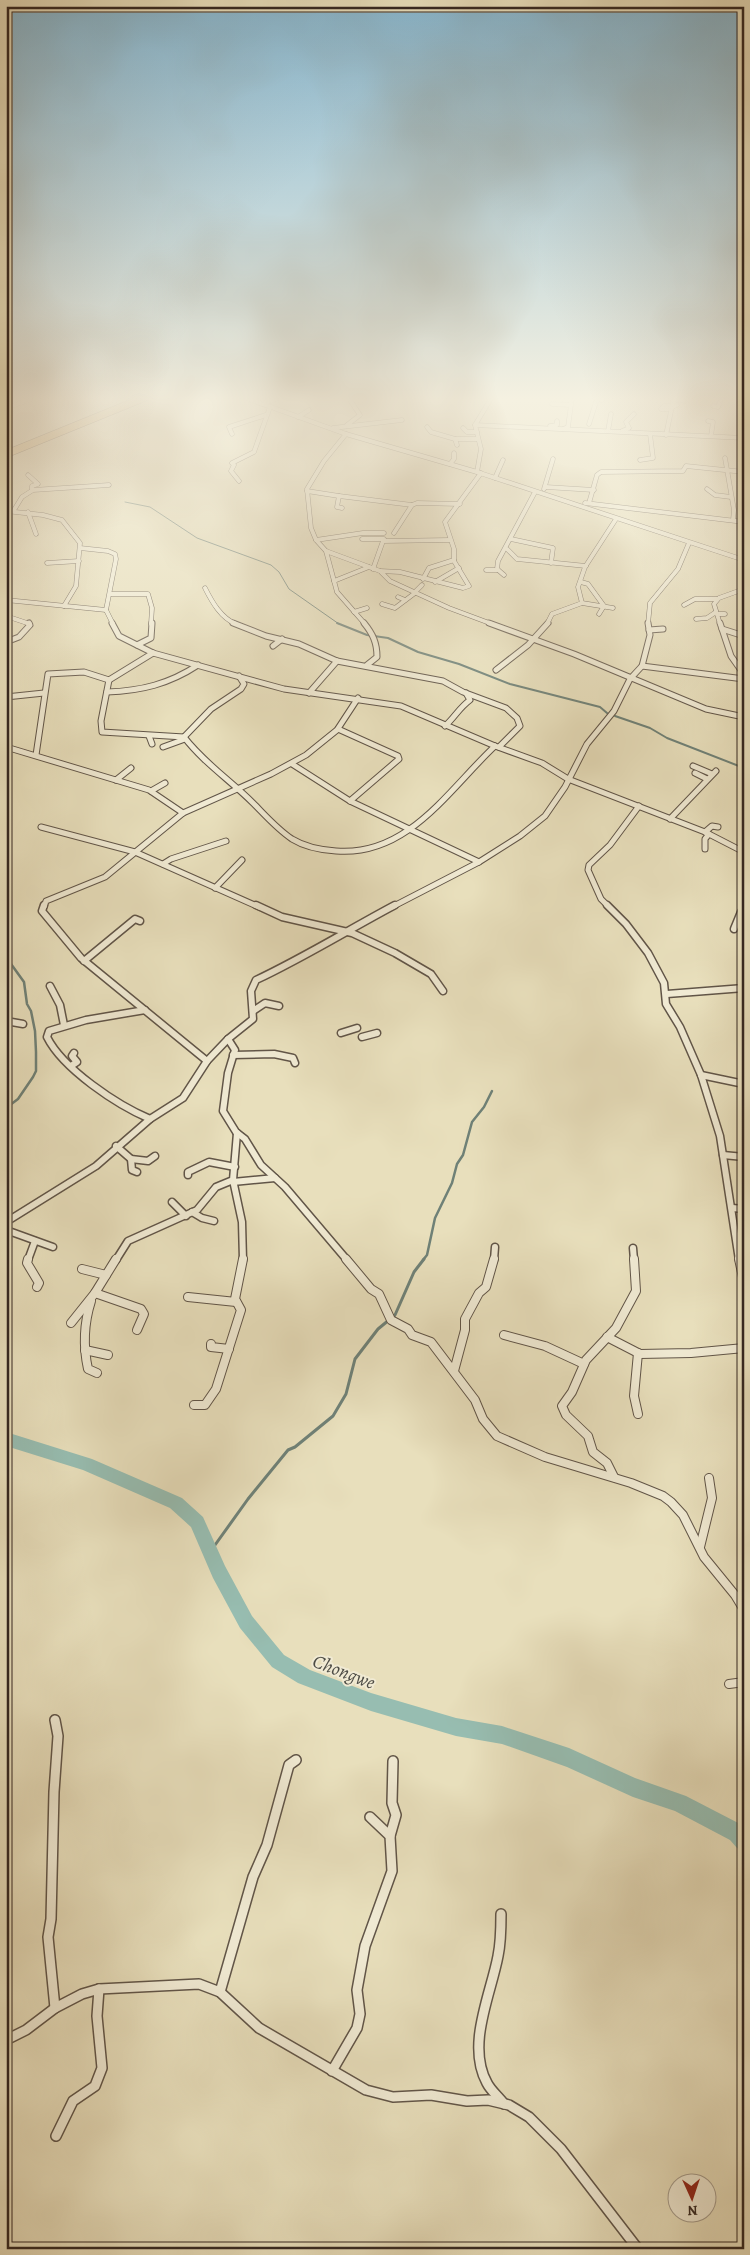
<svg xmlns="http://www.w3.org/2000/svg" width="750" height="2255" font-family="Alegreya,serif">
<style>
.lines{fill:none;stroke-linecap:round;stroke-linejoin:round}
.stream-far3{stroke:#6f8177;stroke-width:1}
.stream-far2{stroke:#6f8177;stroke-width:2}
.stream-far1{stroke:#6f8177;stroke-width:2.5}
.stream{stroke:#6f8177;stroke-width:3}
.river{fill:#97bdb1;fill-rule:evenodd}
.street-far4-casing{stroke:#615548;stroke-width:5}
.street-far3-casing{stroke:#615548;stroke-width:7}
.street-far2-casing{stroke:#615548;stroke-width:9}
.street-far1-casing{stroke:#615548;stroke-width:10}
.street-casing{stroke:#615548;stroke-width:12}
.highway-casing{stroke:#342721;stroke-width:8}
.street-far4{stroke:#f0ead3;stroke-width:4}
.street-far3{stroke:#f0ead3;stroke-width:5}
.street-far2{stroke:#f0ead3;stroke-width:6}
.street-far1{stroke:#f0ead3;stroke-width:8}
.street{stroke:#f0ead3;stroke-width:9}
.highway{stroke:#e4c07e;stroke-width:7}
.labels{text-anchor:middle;stroke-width:4;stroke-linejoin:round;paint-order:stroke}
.near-water-label{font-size:19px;font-style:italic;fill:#4d4c45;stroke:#f0ead3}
</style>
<rect width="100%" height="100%" fill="#e8dfbc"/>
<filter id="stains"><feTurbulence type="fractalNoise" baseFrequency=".004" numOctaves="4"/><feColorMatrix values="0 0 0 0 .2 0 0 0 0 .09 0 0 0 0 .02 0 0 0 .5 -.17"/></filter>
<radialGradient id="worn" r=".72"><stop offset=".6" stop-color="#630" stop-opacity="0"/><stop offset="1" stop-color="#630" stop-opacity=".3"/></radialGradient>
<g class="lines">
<!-- stream-far3 -->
<polyline class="stream-far3" points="125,502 150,507 197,538 271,565 279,572 289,589 339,624"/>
<!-- stream-far2 -->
<g class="stream-far2">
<polyline points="337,623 367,635 388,638 418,652 459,664 510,684 600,707 607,713"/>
<polyline points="615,716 650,728 667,738 744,768"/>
</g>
<!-- stream-far1 -->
<g class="stream-far1">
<polyline points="6,957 24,982 27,1004 31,1011 35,1031 36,1052 36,1071 33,1077 18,1099 6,1108"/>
<polyline points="423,1260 427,1255 435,1218 452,1183 457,1164 463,1155 472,1122 484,1107 492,1091"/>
</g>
<!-- stream -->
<polyline class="stream" points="210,1552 248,1499 288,1450 295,1447 333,1416 346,1394 355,1359 378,1329 395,1315 414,1272 424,1259"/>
<!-- river -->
<polygon class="river" points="6,1432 92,1459 182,1498 203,1517 225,1566 252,1616 284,1655 310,1670 371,1693 456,1718 502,1726 569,1748 635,1778 686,1796 744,1826 744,1851 737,1848 730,1840 675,1811 633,1797 567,1767 502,1744 456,1736 371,1711 298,1683 272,1667 240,1628 213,1578 191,1527 170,1508 83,1470 6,1446"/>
<!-- street-far4 casing -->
<g class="street-far4-casing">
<g id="street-far4">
<polyline points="243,397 346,434 477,472 744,560"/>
<polyline points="648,397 651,398"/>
<polyline points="673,399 685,401"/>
<polyline points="564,400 572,400"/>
<polyline points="262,404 281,397"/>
<polyline points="552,404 570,405"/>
<polyline points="670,406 664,406 661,409 670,409"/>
<polyline points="713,406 718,407 722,397"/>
<polyline points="6,408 37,397"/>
<polyline points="670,408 677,405"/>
<polyline points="298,417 309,410"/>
<polyline points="708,421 713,422 711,436"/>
<polyline points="589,424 597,399 602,400"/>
<polyline points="347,425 360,415 348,397"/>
<polyline points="475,425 744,438"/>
<polyline points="550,426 557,425 557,421"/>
<polyline points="427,427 431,432 455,439"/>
<polyline points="333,428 402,420"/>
<polyline points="463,428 467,432 477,432"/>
<polyline points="563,429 568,427 572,397"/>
<polyline points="608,431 611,414"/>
<polyline points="622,431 629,428 626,422 634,414"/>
<polyline points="232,434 229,427 266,415"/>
<polyline points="346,434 324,461 307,489 311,528 316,540 326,551 380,571 390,581 449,608 492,624"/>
<polyline points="666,435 674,397"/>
<polyline points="457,445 455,439 478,439"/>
<polyline points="725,458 734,510 733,520"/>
<polyline points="741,458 744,460"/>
<polyline points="640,460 653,458 650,434"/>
<polyline points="450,464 454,459 454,453"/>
<polyline points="477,472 481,449 475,425 492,397"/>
<polyline points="28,475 38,484 32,486 32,489"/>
<polyline points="495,478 503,460"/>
<polyline points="239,481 231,471 234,465 232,463 254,452 270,407"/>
<polyline points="546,487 594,490"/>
<polyline points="544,489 553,459"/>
<polyline points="707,489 715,495 731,497"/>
<polyline points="307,491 339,496 337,507 342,508"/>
<polyline points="339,496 412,505 417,503 460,504"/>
<polyline points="742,502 744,496"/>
<polyline points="585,503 744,522"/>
<polyline points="589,503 597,475 601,472 683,471 686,466 744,472"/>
<polyline points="14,510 22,497 33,490 109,485"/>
<polyline points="6,511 43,515 62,520 80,543 76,586 64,606"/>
<polyline points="28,512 36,534"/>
<polyline points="394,533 412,505"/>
<polyline points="362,539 384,539"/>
<polyline points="511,539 553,548 551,563"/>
<polyline points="316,540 363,533 384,533"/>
<polyline points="80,548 108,551 115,554 116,559 106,610 113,624"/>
<polyline points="507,549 517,559 586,566"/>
<polyline points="326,551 337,592 365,624"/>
<polyline points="47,563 79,561"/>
<polyline points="373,569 383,541 450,540"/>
<polyline points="486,570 498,570"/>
<polyline points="380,571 400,572 463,588 469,586 454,561 454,549 445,522 481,473"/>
<polyline points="504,575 497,569 498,561 535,492"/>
<polyline points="423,579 429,568 454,560"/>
<polyline points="334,581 369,567"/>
<polyline points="435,582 459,568"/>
<polyline points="581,582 588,584 604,606 599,614"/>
<path d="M205,588c7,14 16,30 31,36"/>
<polyline points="414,593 422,585"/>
<polyline points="110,594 148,594 152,608 151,624"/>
<polyline points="398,597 405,600"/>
<polyline points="6,600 106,610"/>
<polyline points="582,603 613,608"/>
<polyline points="382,604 395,608 415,593"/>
<polyline points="684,605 695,599 717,599"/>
<polyline points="354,612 367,608"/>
<polyline points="717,614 725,614"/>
<polyline points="6,616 30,624"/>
<polyline points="696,619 707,618 716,612"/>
<polyline points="547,624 552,614 582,603 578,587 585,567 616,519"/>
<polyline points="648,624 650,603 678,569 689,543"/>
<polyline points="720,624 714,604 719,598 744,589"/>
</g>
</g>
<!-- street-far3 casing -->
<g class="street-far3-casing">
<g id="street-far3">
<polyline points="112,623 119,636 153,653 284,689 401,706 495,746 542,763 568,779 705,832 744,852"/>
<polyline points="233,623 266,636 299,644 337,661 443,681 463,692 506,708 517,718 520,726 499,747"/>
<path d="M364,623c9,11 13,20 13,34l-10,8"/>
<polyline points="489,623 574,654 706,709 744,717"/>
<polyline points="720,623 722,629 744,636"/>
<polyline points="722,629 731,656 743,673 742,678"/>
<polyline points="649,630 663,629"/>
<polyline points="6,642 19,637 30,625 29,623"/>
<polyline points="137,645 151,638 152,623"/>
<polyline points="273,646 282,639"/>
<polyline points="642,666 744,679"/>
<polyline points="496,670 528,645 548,623"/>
<polyline points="109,680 101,721 102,732 184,737"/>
<polyline points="109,680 153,653"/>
<path d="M107,692c34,-1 62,-8 91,-27"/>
<polyline points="309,693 337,661"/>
<polyline points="6,697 44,693"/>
<path d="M445,726c10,-9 14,-18 25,-26l-4,-7"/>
<polyline points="338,729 398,756 399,759 350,801"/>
<polyline points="149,736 152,744"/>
<path d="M184,737c20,26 46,43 69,66 12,12 24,26 39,36 13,8 29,11 44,12 72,6 113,-62 159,-105"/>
<polyline points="184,737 211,709 241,689 244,684 239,676"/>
<polyline points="6,747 149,790 183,813"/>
<polyline points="163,747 185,739"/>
<polyline points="36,755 48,674 84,672 109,680"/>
<polyline points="292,764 350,801 479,862"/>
<polyline points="693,766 712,774"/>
<polyline points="695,773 707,779"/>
<polyline points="116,780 131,768"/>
<polyline points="151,791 165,783"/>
<polyline points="670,819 716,771"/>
<polyline points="41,827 135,852 259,907"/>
<polyline points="705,832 712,826 718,827"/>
<polyline points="705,849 705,839 709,834"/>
<polyline points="163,864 171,859 226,841"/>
<polyline points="215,888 242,860"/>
<polyline points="44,907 46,901 105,877 183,813 271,774 306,755 337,730 358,698"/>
<polyline points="392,907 479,862 520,836 545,816 565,787 587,744 614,711 630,679 642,666 650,635 648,623"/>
<polyline points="609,907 601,899 588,870 589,865 610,845 639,806"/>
</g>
</g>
<!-- street-far2 casing -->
<g class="street-far2-casing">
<g id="street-far2">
<polyline points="44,905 42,911 81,958 207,1061"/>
<polyline points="256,905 282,917 352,933 395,953 431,974 443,991"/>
<polyline points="607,905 626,924 648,953 664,983 666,1004 680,1027 701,1075 720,1136 739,1260"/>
<polyline points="734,929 741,912"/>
<polyline points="84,961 135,919 140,921"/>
<polyline points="50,986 60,1005 64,1025"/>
<polyline points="667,994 744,988"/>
<path d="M145,1010l-59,10 -37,11 -2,6c16,32 70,68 103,82l33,-21 24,-37 21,-22 25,-20 -2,-28 5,-11c47,-22 92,-50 139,-75"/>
<polyline points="253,1011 265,1003 279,1006"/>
<polyline points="6,1021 23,1024"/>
<polyline points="341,1033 357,1028"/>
<polyline points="362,1037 377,1033"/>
<polyline points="228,1039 235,1050 228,1073 223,1111 236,1132 245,1139 261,1165 285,1187 347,1260"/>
<polyline points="233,1055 274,1054 293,1058 295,1063"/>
<polyline points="71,1066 77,1062 72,1056 74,1053"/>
<polyline points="701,1075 744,1084"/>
<polyline points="116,1146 131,1159 148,1161 155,1156"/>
<polyline points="723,1155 744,1157"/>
<polyline points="131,1159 132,1170 137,1172"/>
<polyline points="188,1175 188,1172 209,1162 235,1167"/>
<polyline points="233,1180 242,1222 243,1260"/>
<polyline points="233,1182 275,1178"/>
<polyline points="172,1202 186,1216"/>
<polyline points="732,1208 744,1209"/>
<polyline points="192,1212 202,1218 214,1221"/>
<polyline points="6,1222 96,1166 150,1119"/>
<polyline points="6,1230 53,1247"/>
<polyline points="633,1248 634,1260"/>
<polyline points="28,1260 35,1241"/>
<polyline points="116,1260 128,1241 197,1210 216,1187 233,1180 237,1133"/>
<polyline points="494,1260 495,1247"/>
</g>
</g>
<!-- street-far1 casing -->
<g class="street-far1-casing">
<g id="street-far1">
<polyline points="28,1259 27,1263 39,1283 37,1287"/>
<polyline points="346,1259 371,1289 379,1294 391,1320 408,1329 412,1335 431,1342 475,1400 483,1419 497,1436 545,1457 631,1483 663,1496 671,1502 683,1515 704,1557 735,1595 744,1610"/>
<polyline points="739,1259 744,1282"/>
<polyline points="82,1269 106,1275"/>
<polyline points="95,1293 141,1309 144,1314 137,1330"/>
<polyline points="188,1297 236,1302"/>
<path d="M91,1301c-7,22 -8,45 -3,68l9,4"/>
<polyline points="71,1323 95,1293 116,1259"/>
<polyline points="504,1335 545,1346 584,1364"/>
<polyline points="607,1337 640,1354 691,1353 744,1348"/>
<polyline points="211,1344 211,1347 229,1349"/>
<polyline points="85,1350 108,1355"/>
<polyline points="638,1353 634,1396 638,1414"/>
<polyline points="454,1371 465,1330 465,1319 479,1293 486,1287 494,1259"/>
<polyline points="194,1405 205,1405 216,1389 241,1310 235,1299 243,1259"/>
<polyline points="614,1477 607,1463 593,1452 588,1436 566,1415 562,1406 572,1392 586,1360 616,1328 636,1291 634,1259"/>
<polyline points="700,1547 712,1498 709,1478"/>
<polyline points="729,1684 744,1682"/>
</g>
</g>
<!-- street casing -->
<g class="street-casing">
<g id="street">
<polyline points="55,1720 58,1736 54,1792 51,1919 48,1937 55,2008"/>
<polyline points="390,1836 396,1815 392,1803 393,1761"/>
<path d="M501,1914c0,14 0,28 -3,42 -7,38 -32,89 -11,127 4,8 12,14 17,21"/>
<polyline points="220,1992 253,1877 267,1845 289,1765 296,1760"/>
<polyline points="6,2040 26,2030 55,2008 82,1994 99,1989 199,1984 220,1992 259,2028 366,2090 393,2097 431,2095 467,2101 488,2100 509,2105 529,2117 561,2149 638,2249"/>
<polyline points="332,2071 357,2028 360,2014 357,1990 365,1946 392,1871 390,1836 370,1817"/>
<polyline points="56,2136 73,2101 95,2086 102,2068 97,2016 99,1989"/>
</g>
</g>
<!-- highway casing -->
<g class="highway-casing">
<polyline id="highway" points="6,454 146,397"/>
</g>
<!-- street-far4 -->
<use href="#street-far4" class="street-far4"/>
<!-- street-far3 -->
<use href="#street-far3" class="street-far3"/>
<!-- street-far2 -->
<use href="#street-far2" class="street-far2"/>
<!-- street-far1 -->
<use href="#street-far1" class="street-far1"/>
<!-- street -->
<use href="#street" class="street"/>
<!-- highway -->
<use href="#highway" class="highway"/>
</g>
<!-- sky -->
<linearGradient id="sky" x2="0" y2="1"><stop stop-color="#87b8d2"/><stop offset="0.56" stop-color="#f5f1e1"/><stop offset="1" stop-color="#f5f1e1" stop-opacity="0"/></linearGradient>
<rect width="750" height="713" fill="url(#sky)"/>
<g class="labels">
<!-- near-water labels -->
<g class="near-water-label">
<text transform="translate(344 1671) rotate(21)" y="7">Chongwe</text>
</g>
</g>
<!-- margin -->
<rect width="750" height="2255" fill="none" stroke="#e8dfbc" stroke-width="25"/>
<rect x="8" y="8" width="735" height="2240" fill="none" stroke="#342721" stroke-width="2.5"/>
<rect x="12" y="12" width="725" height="2230" fill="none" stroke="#342721"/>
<!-- north arrow -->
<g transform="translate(692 2198) rotate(177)"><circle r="24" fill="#f0ead3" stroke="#a59c8c"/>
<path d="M0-4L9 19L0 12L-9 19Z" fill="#8f2418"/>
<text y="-8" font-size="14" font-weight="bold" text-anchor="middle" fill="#342721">N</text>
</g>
<rect width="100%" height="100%" filter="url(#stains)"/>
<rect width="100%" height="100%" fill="url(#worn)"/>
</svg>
